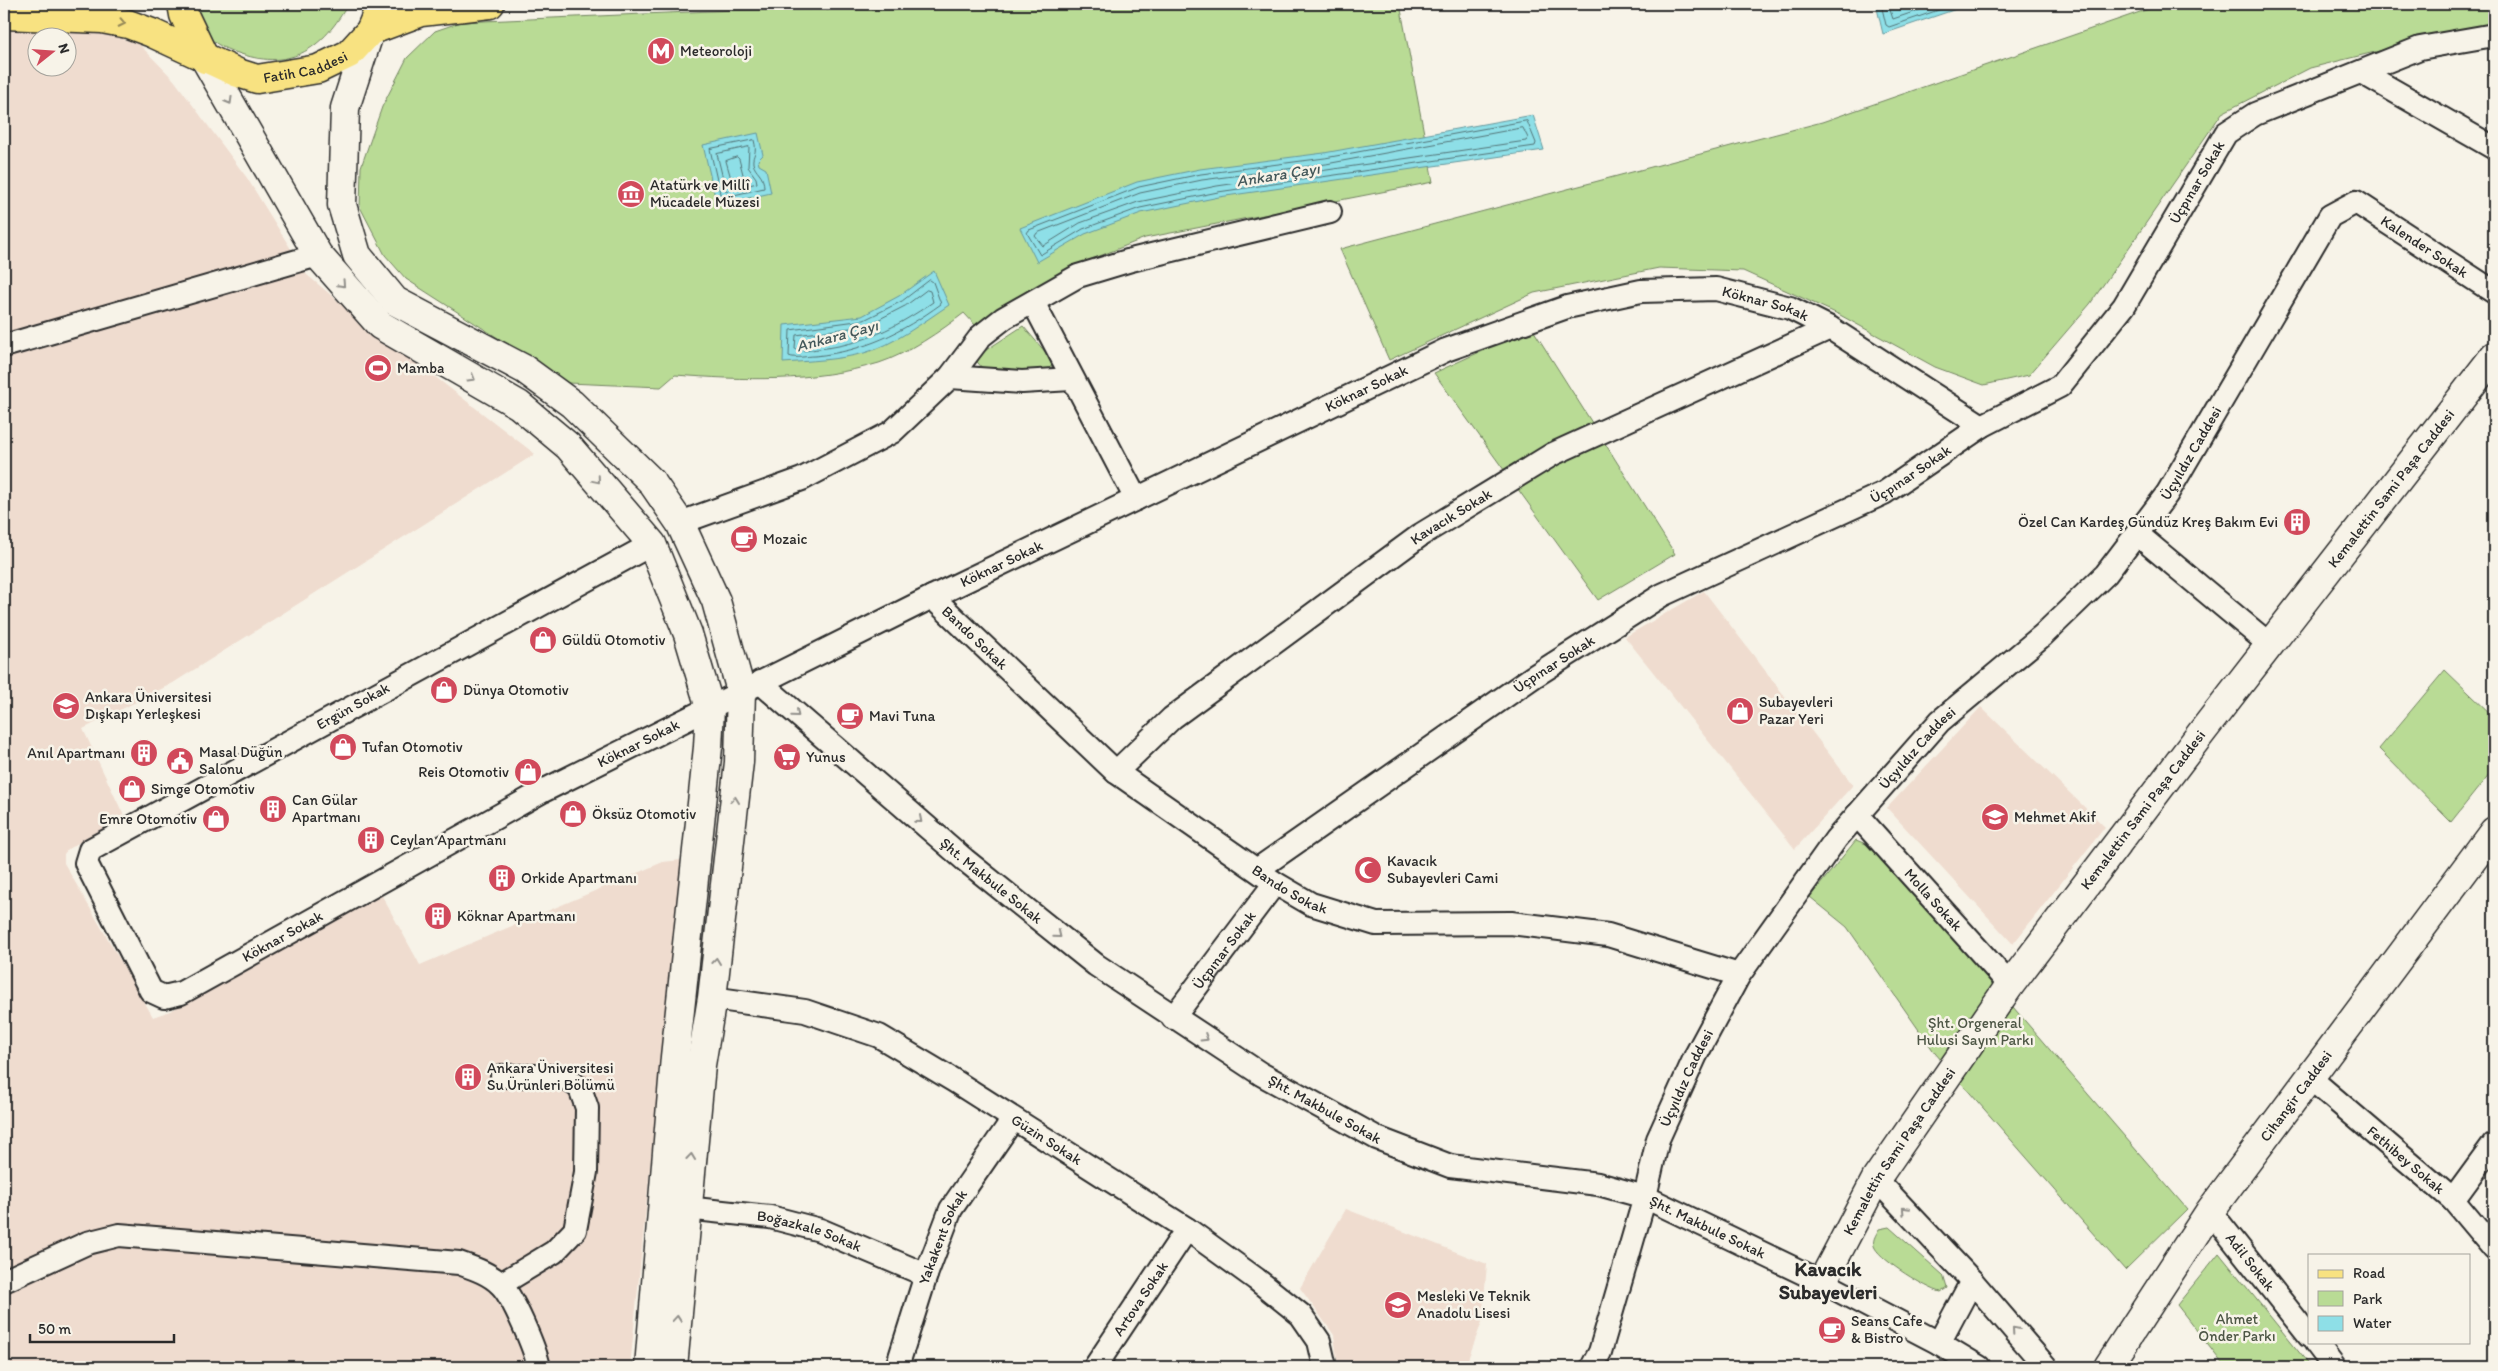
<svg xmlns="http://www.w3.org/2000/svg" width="2498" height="1371" font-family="Itim,sans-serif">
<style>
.built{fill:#efdccf;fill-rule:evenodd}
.green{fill:#b9db95;stroke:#728360}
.water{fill:#8edfe7;stroke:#66979c}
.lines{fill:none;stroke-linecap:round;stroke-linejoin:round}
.shore{stroke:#537376;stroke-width:1}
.minor-casing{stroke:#2b2b2b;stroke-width:26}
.tertiary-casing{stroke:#2b2b2b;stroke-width:31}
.secondary-casing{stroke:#2b2b2b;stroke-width:31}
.primary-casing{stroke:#2b2b2b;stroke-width:31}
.minor{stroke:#f7f3e8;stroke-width:22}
.tertiary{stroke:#f7f3e8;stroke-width:28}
.secondary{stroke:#f7f3e8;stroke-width:28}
.primary{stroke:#f8e281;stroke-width:28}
.oneway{stroke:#928656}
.oneway2{stroke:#918f8a}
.labels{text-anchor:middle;stroke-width:5;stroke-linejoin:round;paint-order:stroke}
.poi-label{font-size:15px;fill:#2b2b2b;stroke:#f7f3e8;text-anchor:start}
.street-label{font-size:15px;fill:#2b2b2b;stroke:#f7f3e8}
.park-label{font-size:15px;fill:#4e5746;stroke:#f7f3e8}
.water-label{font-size:16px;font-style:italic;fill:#44585a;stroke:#f7f3e8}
.district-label{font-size:20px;font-weight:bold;fill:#2b2b2b;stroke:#f7f3e8}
</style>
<rect width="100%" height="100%" fill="#f7f3e8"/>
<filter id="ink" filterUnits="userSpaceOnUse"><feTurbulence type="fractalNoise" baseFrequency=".02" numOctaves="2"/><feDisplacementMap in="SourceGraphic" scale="10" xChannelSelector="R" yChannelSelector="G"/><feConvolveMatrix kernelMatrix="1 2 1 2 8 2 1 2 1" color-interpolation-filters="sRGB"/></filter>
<g filter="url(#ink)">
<!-- built -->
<g class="built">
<path d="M4,27l94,4 41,13 35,36 73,98 60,97 48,40 180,139 -362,229 -90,46 41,87 -56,33 -4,5v9l89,154 17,-6 211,-117 39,71 243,-103 18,-2 -51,507h-626zM38,38h30v30h-30z"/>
<polygon points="1704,591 1853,785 1795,849 1625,637"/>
<polygon points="1981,707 2105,827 2013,944 1887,808"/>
<polygon points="1346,1209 1487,1264 1482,1322 1465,1367 1338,1367 1334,1335 1300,1288"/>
</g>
<!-- green -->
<g class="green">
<path d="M194,4h154c-24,43 -56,67 -107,50 -13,-4 -27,-9 -35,-21 -6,-8 -8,-20 -12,-29z"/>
<path d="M1022,4h378l33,178 -288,56 -83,33 -85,56 -13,-14c-23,18 -57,41 -85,50 -67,20 -135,17 -204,12l-14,12 -93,-4 -162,-104 -21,-24 -25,-48 1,-40 21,-60 25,-49 28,-27 26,-9 274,-12 163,-1z"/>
<polygon points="2163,4 2494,4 2494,25 2484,25 2310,68 2222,113 2090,304 2029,375 1984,385 1935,367 1840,315 1743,271 1659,268 1534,293 1389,360 1340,249 1822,122"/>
<polygon points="1023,326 1047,354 1052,366 1037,375 983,369 974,358"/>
<polygon points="1532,328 1675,554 1598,600 1434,373"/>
<polygon points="2445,670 2494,717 2494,768 2451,822 2379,749"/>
<polygon points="1856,840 1876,848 2187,1209 2125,1270 1935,1053 1847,927 1810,897"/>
<path d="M1889,1227l54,48 4,13 -6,4c-14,-3 -59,-31 -66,-44 -4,-7 1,-13 4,-19z"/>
<polygon points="2219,1253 2311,1367 2225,1367 2177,1305"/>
</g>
<!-- water -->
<g class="water">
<polygon points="1876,4 1971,4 1883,34"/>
<polygon points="1533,115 1544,150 1219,197 1141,213 1085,234 1037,262 1020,228 1137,182 1200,169 1324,153"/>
<polygon points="758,133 763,155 758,160 759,165 766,169 771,193 717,205 703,145"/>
<path d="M934,271l15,34c-26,17 -55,40 -85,48 -26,7 -54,8 -81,10l1,-38 78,-9 37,-20z"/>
</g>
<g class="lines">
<!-- shore -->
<g class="shore">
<polyline points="1881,4 1886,25 1889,27 1956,4"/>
<polyline points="1888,4 1893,19 1937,4"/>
<polygon points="1527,121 1536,143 1535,146 1218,192 1140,208 1083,229 1040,255 1027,233 1029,230 1139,187 1201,174 1325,158"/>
<polygon points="1523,128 1528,138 1526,141 1217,186 1138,202 1080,223 1043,246 1035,236 1037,233 1140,193 1202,180 1326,164"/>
<path d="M754,140c4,15 -2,14 -1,23 2,10 11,11 11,25l-43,10 -11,-49z"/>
<polygon points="749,147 748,167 756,178 757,183 726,191 717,154"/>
<polygon points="737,157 739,159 744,178 732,182 726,161"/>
<path d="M930,280l3,2 8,22c-40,29 -76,47 -126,52 -8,0 -19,3 -26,0l1,-26 74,-10 38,-19z"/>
<path d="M927,290l3,1 3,11c-36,25 -71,43 -115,47 -7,1 -17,3 -23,0l1,-14 70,-9 39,-20z"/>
</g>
<!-- minor casing -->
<g class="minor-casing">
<g id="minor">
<polyline points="2361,72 2494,148"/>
<polyline points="1033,302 1136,499"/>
<polyline points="4,346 318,255"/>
<polyline points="950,377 1022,382 1071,379"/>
<polyline points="680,523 802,479 892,432 950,377 981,336 1004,318 1078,276 1131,260 1330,212"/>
<polyline points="2137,534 2270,645"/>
<path id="s1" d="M652,544l-562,306 -4,13 65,128 13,6 17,-4 362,-202 389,-194 514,-247 121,-43 74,-16 75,-2 74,19 40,20 152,98"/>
<path id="s2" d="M932,597l184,175 159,111 36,21 65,20 135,-1 97,12 131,40"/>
<path id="s3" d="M760,682l205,178 131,105 165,109 116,64 73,28 148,18 47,13 177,85 117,61 40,24"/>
<path id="s4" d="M1116,772l56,-54 250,-184 131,-80 277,-126"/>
<path id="s5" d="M1857,815l153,170"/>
<path id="s6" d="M1258,869l275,-192 129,-82 222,-102 98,-67 78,-40 64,-80 102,-173 29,-19 165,-66 74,-13"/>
<path id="s7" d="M712,998l93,13 74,25 74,44 234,149 69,50 45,36 18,26 6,26"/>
<path id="s8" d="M1173,1018l102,-135"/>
<path id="s9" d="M2310,1078l143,122 41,49"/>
<polyline points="1876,1179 1972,1281 2046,1367"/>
<polyline points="2453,1200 2494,1144"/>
<path id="s10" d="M686,1208l84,9 50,13 106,45"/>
<path id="s11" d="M2210,1211l99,125"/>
<path d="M4,1281l83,-38 32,-8 340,28c14,5 30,10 41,21 13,12 35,65 39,83"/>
<polyline points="501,1284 554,1252 575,1230 586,1172 587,1108 580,1088 563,1076 502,1076"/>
<polyline points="2315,1342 2334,1367"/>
<polyline points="1939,1343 1972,1281"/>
<path id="s12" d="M897,1367l29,-92 25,-66 62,-90"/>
<path id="s13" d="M1095,1367l92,-138"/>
<path id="s14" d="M1592,1367l8,-15 45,-155 13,-58 38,-84 43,-80 97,-136 104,-118 103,-86 63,-61 61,-80 163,-278 26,-14 138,90"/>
</g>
</g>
<!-- tertiary casing -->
<g class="tertiary-casing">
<g id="tertiary">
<path id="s15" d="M1822,1282l54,-103 134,-194 192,-253 292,-376"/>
<path id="s16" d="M2108,1367l102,-156 284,-380"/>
</g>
</g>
<!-- secondary casing -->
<g class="secondary-casing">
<g id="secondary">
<polyline points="370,31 345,108 342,205 357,255 395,301 524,369 572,404 651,481 680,523 716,601 741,691 739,762 712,998 701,1065 673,1367"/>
<polyline points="205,59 318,255 380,325 519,405 568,446 652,544 688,634 710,708 708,747 675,1057 649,1367"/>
</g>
</g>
<!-- primary casing -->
<g class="primary-casing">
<g id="primary">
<polyline points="182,4 184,15 205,59"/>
<path id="s17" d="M4,15l98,4 26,5 24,9 86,40 19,6 61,-10 31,-15 21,-23 11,-27"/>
<polyline points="370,31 421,12 490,4"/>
</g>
</g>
<!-- minor -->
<use href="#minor" class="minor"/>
<!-- tertiary -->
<use href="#tertiary" class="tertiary"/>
<!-- secondary -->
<use href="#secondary" class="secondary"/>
<!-- primary -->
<use href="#primary" class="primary"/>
</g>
<!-- one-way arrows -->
<defs><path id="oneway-chevron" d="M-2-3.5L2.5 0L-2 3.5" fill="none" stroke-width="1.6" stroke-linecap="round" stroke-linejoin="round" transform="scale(1.25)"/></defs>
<use class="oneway" href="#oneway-chevron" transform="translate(122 23) rotate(12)"/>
<g class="oneway2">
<use href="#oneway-chevron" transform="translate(229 101) rotate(60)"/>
<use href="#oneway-chevron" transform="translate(342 284) rotate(47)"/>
<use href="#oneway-chevron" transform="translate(472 378) rotate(30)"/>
<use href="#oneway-chevron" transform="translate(597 480) rotate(50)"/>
<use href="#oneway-chevron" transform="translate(796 714) rotate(41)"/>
<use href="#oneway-chevron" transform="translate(735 800) rotate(-83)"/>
<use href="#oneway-chevron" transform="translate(919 820) rotate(41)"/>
<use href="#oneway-chevron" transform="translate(1058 935) rotate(39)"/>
<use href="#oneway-chevron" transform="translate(716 961) rotate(-83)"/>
<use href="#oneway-chevron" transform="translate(1205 1038) rotate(32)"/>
<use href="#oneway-chevron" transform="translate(691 1157) rotate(-84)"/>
<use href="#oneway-chevron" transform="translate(1905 1210) rotate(-133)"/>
<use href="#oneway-chevron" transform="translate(677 1319) rotate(-85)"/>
<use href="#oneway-chevron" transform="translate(2015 1330) rotate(-131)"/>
</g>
</g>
<!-- icons -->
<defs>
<g id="metro-disc" transform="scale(1.4375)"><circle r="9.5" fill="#d1495b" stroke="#f7f3e8"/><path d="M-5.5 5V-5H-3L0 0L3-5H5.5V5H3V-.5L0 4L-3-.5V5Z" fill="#fff"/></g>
<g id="museum-disc" transform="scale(1.4375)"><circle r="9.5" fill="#d1495b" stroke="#f7f3e8"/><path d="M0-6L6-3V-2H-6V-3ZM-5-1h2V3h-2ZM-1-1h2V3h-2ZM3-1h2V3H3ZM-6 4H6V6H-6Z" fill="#fff"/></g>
<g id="stadium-disc" transform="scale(1.4375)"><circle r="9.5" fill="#d1495b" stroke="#f7f3e8"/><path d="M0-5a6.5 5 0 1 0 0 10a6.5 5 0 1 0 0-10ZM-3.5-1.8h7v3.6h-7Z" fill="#fff"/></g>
<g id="building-disc" transform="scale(1.4375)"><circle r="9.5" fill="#d1495b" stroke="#f7f3e8"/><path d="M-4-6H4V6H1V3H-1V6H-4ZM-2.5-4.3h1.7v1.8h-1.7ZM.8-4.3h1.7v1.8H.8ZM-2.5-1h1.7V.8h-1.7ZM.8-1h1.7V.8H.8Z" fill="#fff"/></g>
<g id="cafe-disc" transform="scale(1.4375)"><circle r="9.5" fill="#d1495b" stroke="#f7f3e8"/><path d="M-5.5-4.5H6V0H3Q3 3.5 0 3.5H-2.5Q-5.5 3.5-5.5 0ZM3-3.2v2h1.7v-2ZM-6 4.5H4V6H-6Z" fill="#fff"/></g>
<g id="shop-disc" transform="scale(1.4375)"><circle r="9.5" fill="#d1495b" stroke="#f7f3e8"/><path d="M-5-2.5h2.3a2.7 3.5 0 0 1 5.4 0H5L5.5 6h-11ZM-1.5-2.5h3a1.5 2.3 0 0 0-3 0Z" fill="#fff"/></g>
<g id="university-disc" transform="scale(1.4375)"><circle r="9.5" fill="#d1495b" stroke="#f7f3e8"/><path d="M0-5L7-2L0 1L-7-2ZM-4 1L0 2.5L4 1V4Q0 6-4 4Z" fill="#fff"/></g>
<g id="supermarket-disc" transform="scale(1.4375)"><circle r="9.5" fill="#d1495b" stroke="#f7f3e8"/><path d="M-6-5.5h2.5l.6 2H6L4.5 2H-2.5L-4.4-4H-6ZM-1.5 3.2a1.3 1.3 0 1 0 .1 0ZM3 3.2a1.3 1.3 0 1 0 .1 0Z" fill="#fff"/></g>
<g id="civic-disc" transform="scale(1.4375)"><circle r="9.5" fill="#d1495b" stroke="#f7f3e8"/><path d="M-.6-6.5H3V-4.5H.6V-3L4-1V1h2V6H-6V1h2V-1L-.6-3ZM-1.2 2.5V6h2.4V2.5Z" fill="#fff"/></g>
<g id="school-disc" transform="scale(1.4375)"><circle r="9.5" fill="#d1495b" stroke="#f7f3e8"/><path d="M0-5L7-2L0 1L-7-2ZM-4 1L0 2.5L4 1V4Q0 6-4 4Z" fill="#fff"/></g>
<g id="mosque-disc" transform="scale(1.4375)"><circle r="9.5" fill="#d1495b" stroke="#f7f3e8"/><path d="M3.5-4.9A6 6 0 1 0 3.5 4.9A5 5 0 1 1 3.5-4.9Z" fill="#fff"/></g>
</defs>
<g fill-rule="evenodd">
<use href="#metro-disc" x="661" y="51"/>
<use href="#museum-disc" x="631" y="194"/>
<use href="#stadium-disc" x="378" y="368"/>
<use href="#building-disc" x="2297" y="522"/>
<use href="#cafe-disc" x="744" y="539"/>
<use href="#shop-disc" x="543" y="640"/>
<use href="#shop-disc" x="444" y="690"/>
<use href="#university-disc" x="66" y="706"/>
<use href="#shop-disc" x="1740" y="711"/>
<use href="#cafe-disc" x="850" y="716"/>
<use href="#shop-disc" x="343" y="747"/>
<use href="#building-disc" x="144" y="753"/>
<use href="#supermarket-disc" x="787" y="757"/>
<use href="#civic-disc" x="180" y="761"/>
<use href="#shop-disc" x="528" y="772"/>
<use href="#shop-disc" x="132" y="789"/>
<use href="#building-disc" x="273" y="809"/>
<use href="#shop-disc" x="573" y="814"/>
<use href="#school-disc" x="1995" y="817"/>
<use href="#shop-disc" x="216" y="819"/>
<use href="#building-disc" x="371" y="840"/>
<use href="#mosque-disc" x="1368" y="870"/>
<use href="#building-disc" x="502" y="878"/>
<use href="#building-disc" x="438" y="916"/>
<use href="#building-disc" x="468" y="1077"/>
<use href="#school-disc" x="1398" y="1305"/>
<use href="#cafe-disc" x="1832" y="1330"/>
</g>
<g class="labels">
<!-- poi labels -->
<g class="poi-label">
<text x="680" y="56">Meteoroloji</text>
<text x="650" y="190">Atatürk ve Millî<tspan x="650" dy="17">Mücadele Müzesi</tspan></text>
<text x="397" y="373">Mamba</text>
<text x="2278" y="527" text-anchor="end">Özel Can Kardeş Gündüz Kreş Bakım Evi</text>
<text x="763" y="544">Mozaic</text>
<text x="562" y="645">Güldü Otomotiv</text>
<text x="463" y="695">Dünya Otomotiv</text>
<text x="85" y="702">Ankara Üniversitesi<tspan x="85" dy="17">Dışkapı Yerleşkesi</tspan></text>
<text x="1759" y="707">Subayevleri<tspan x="1759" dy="17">Pazar Yeri</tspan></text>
<text x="869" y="721">Mavi Tuna</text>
<text x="362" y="752">Tufan Otomotiv</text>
<text x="199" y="757">Masal Düğün<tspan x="199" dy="17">Salonu</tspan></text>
<text x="125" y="758" text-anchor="end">Anıl Apartmanı</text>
<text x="806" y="762">Yunus</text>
<text x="509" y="777" text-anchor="end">Reis Otomotiv</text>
<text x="151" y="794">Simge Otomotiv</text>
<text x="292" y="805">Can Gülar<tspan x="292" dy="17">Apartmanı</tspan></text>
<text x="592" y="819">Öksüz Otomotiv</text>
<text x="2014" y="822">Mehmet Akif</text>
<text x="197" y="824" text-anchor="end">Emre Otomotiv</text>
<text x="390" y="845">Ceylan Apartmanı</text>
<text x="1387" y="866">Kavacık<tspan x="1387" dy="17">Subayevleri Cami</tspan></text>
<text x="521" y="883">Orkide Apartmanı</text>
<text x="457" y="921">Köknar Apartmanı</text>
<text x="487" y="1073">Ankara Üniversitesi<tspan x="487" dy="17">Su Ürünleri Bölümü</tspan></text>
<text x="1417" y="1301">Mesleki Ve Teknik<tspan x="1417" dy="17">Anadolu Lisesi</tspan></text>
<text x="1851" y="1326">Seans Cafe<tspan x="1851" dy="17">&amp; Bistro</tspan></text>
</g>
<!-- street labels -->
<g class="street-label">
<text dy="5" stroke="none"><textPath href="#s17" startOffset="315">Fatih Caddesi</textPath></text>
<text dy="5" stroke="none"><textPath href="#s6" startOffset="1185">Üçpınar Sokak</textPath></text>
<text dy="5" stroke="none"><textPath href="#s14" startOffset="1501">Kalender Sokak</textPath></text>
<text dy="5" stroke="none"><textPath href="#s1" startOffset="2579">Köknar Sokak</textPath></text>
<text dy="5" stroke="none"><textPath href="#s1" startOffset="2160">Köknar Sokak</textPath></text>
<text dy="5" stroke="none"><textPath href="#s14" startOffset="1115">Üçyıldız Caddesi</textPath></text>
<text dy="5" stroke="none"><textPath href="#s6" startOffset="765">Üçpınar Sokak</textPath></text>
<text dy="5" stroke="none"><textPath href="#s15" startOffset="978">Kemalettin Sami Paşa Caddesi</textPath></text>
<text dy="5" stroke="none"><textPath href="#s4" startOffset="422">Kavacık Sokak</textPath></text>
<text dy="5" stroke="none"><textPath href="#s1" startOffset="1755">Köknar Sokak</textPath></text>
<text dy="5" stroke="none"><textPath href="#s2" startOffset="59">Bando Sokak</textPath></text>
<text dy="5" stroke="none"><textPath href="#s6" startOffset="360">Üçpınar Sokak</textPath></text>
<text transform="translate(353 706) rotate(-29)" y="5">Ergün Sokak</text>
<text dy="5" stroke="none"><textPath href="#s1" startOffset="1350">Köknar Sokak</textPath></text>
<text dy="5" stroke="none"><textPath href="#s14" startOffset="710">Üçyıldız Caddesi</textPath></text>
<text dy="5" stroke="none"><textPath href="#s15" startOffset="572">Kemalettin Sami Paşa Caddesi</textPath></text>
<text dy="5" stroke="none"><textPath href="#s3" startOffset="305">Şht. Makbule Sokak</textPath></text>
<text dy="5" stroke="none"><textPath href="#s2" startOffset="464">Bando Sokak</textPath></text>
<text dy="5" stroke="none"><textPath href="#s5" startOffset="114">Molla Sokak</textPath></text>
<text dy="5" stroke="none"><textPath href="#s1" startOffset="945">Köknar Sokak</textPath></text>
<text dy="5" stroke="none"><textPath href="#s8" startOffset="85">Üçpınar Sokak</textPath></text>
<text dy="5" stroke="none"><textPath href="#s14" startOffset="305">Üçyıldız Caddesi</textPath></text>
<text dy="5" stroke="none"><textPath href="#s16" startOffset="330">Cihangir Caddesi</textPath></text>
<text dy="5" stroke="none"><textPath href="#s3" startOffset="710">Şht. Makbule Sokak</textPath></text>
<text dy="5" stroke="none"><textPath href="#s7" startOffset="369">Güzin Sokak</textPath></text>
<text dy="5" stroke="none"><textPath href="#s15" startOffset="152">Kemalettin Sami Paşa Caddesi</textPath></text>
<text dy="5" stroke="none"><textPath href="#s9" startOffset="126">Fethibey Sokak</textPath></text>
<text dy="5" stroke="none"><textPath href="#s3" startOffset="1115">Şht. Makbule Sokak</textPath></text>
<text dy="5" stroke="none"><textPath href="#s10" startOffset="126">Boğazkale Sokak</textPath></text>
<text dy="5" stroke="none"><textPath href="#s12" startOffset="138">Yakakent Sokak</textPath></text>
<text dy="5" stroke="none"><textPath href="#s11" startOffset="65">Adil Sokak</textPath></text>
<text dy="5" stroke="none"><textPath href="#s13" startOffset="82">Artova Sokak</textPath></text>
</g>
<!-- park labels -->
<g class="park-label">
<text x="1975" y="1028">Şht. Orgeneral<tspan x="1975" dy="17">Hulusi Sayın Parkı</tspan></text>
<text x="2237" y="1324">Ahmet<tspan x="2237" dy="17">Önder Parkı</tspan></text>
</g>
<!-- water labels -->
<g class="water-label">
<text transform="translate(1278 174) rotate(-9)" y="6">Ankara Çayı</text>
<text transform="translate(837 335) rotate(-15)" y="6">Ankara Çayı</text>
</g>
<!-- district labels -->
<g class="district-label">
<text x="1828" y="1276">Kavacık<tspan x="1828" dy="23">Subayevleri</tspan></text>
</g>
</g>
<!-- margin -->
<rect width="2498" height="1371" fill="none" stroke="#f7f3e8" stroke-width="20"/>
<rect x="10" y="10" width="2478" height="1351" fill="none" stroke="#2b2b2b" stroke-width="2" filter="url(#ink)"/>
<!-- legend -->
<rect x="2308" y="1254" width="162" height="90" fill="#f7f3e8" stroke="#a5a39c"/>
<rect x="2318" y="1270" width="25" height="8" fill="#f8e281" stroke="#a5a39c"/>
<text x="2353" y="1278" font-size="15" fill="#2b2b2b">Road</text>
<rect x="2318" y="1291" width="25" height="15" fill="#b9db95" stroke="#a5a39c"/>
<text x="2353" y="1304" font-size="15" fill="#2b2b2b">Park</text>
<rect x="2318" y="1316" width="25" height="15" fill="#8edfe7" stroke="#a5a39c"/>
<text x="2353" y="1328" font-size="15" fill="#2b2b2b">Water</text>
<!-- north arrow -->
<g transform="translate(52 52) rotate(73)"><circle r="24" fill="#f7f3e8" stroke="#a5a39c"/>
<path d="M0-4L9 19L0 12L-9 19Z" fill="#d1495b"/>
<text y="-8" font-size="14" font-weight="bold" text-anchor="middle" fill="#2b2b2b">N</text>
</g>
<!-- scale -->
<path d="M30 1334v8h144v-8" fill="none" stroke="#2b2b2b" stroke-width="2.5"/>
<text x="38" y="1334" font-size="15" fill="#2b2b2b" stroke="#f7f3e8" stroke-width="4" paint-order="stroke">50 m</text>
</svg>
